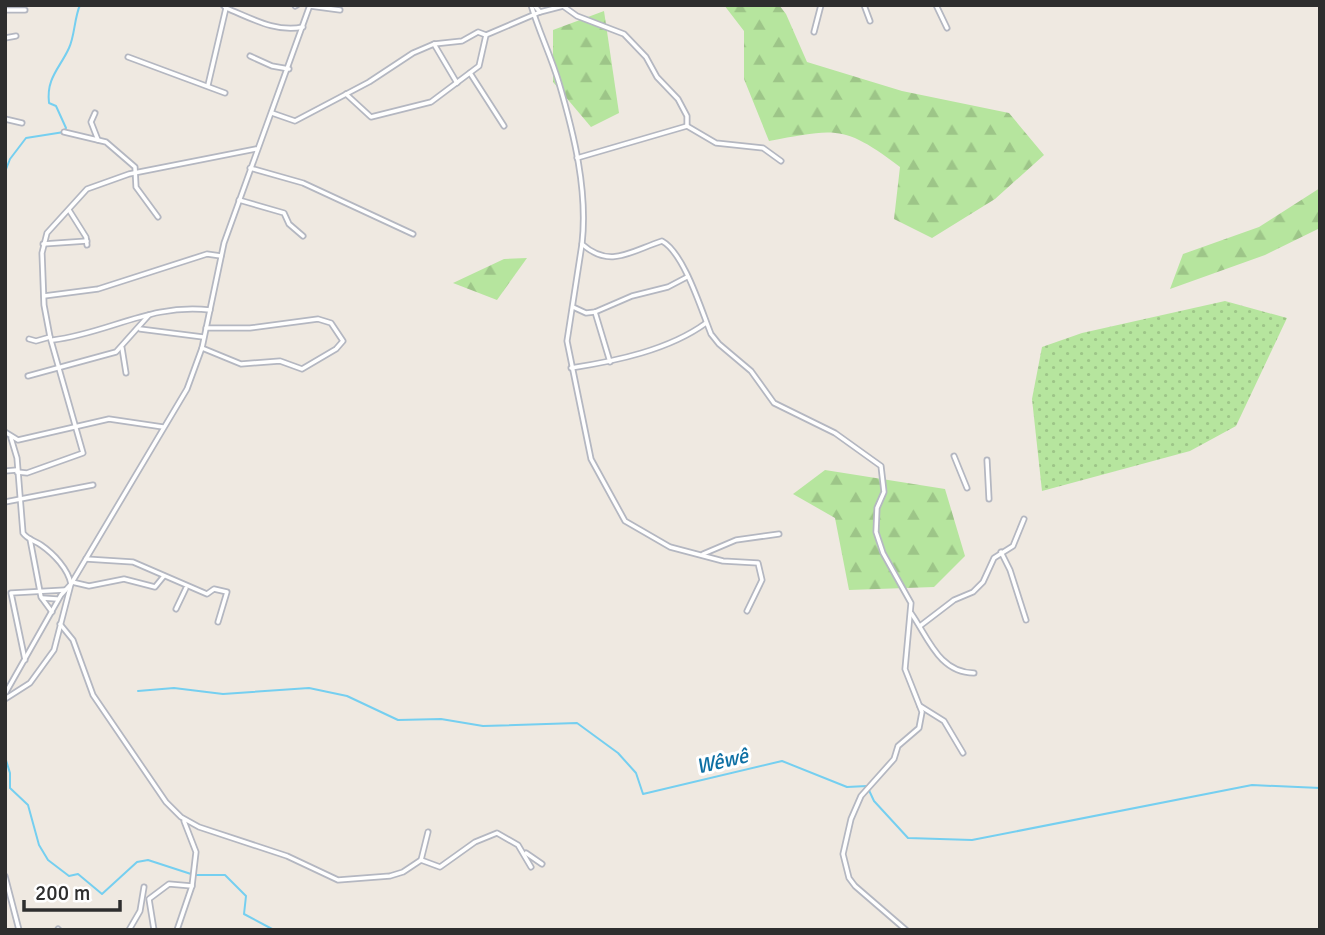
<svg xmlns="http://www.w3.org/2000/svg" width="1325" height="935" font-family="Signika,sans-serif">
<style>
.grass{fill:url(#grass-dots)}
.forest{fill:url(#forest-firs)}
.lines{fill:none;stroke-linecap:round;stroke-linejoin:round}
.stream{stroke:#75cff0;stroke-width:2}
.minor-casing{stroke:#b4b7c1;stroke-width:7}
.minor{stroke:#fff;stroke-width:3.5}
.labels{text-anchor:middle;stroke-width:6;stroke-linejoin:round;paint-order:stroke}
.water-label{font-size:21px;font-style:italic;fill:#0d6fa3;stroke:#fff}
</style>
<defs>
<pattern id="grass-dots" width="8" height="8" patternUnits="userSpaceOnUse" patternTransform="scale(1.75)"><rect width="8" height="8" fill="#b6e59e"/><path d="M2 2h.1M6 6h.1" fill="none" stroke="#9dc588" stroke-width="1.8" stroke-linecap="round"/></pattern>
<pattern id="forest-firs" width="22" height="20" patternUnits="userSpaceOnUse" patternTransform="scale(1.75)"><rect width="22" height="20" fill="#b6e59e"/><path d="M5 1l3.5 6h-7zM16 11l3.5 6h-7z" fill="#9dc588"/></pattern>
</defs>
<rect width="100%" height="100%" fill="#efe9e1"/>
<!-- grass -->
<polygon class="grass" points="1225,301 1287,318 1236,426 1190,451 1042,491 1032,399 1042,347 1082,333"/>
<!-- forest -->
<g class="forest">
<path d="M724,5h55l7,9 21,48 95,29 107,22 35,42 -49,44 -63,39 -38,-19 6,-52c-57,-43 -64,-38 -131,-26l-25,-62v-48z"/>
<polygon points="604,11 619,113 591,127 553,82 553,30"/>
<polygon points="1320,188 1320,228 1265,255 1170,289 1183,254 1259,227"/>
<polygon points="527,258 497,300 453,283 504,259"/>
<polygon points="825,470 945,489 965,556 934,587 849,590 835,518 793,494"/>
</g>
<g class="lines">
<!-- stream -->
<g class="stream">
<path d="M5,172l5,-13 16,-21 38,-6 2,-4 -10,-22 -7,-3c-3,-25 11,-35 20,-55 6,-13 5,-29 11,-43"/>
<polyline points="138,691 174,688 223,694 309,688 347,696 398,720 441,719 483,726 577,723 618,753 636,773 643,794 782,761 847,787 867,786 874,801 908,838 972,840 1252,785 1320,788"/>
<polyline points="5,757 10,773 10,788 28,805 39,845 48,860 69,876 78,874 102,894 137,862 148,860 191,874"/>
<polyline points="196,875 225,875 246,896 244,914 274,930"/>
</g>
<!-- minor casing -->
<g class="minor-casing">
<g id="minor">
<path d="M531,5c8,27 20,51 28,78 15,51 29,108 23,161 28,25 49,7 80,-3 22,12 39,68 49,93l8,10 32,27 23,32 61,30 46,33 3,26 -7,16 -1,24 7,21 28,50 -6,66 17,43 -3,16 -21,18 -4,13 -33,37 -10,23 -8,35 6,24 6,8 51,44"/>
<polyline points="534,5 540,12 567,5"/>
<polyline points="864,5 870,21"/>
<polyline points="936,5 947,28"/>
<polyline points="295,6 297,5"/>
<polyline points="310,6 340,10"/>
<polyline points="563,6 577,16 624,34 646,57 657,77 678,99 687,116 687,126"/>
<path d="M226,8c25,10 50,25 77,19"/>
<polyline points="5,10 25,10"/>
<polyline points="814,32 821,5"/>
<polyline points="5,38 16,36"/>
<polyline points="434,44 457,83"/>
<polyline points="250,56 272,66 289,69"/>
<polyline points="128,57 225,93"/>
<polyline points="470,73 504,126"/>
<polyline points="208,85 226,8 223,5"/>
<polyline points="346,94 371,117 431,102 479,66 486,35 540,12"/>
<polyline points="95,113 91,122 98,140"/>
<polyline points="272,113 295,121 369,82 413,53 434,44 462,41 478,32 486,35"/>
<polyline points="5,119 22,123"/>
<polyline points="64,132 106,142 135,167 136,187 158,217"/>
<polyline points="577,158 687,126 716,143 763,148 781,161"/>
<polyline points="250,168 303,183 413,234"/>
<polyline points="239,200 284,213 289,224 303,236"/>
<polyline points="69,210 86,237 87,245"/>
<polyline points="43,244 87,241"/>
<polyline points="582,244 567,341 591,459 625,521 670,547 723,561 758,563 762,580 747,611"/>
<polyline points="44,296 98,289 207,254 221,256"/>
<polyline points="573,307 586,313 595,312 632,296 668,287 687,277"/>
<polyline points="595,312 610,362"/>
<polyline points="140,329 203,337"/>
<polyline points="29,339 36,341 50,337"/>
<path d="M53,340c56,-7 98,-37 157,-30"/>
<polyline points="122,348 126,373"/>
<polyline points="202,348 241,364 280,361 302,369 336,349 343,341 331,323 318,319 250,328 206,328"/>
<path d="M571,368c45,-7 98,-18 135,-45"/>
<polyline points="28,376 116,352 149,315"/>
<polyline points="5,432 18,440 109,419 163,427"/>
<polyline points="954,456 967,488"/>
<polyline points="987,460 989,499"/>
<polyline points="5,471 17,470"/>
<polyline points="17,472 27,473 83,453 50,337 44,305 42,253 47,233 87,189 129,174 256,149"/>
<polyline points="5,502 93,485"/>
<polyline points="30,539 41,597 52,612"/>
<polyline points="1001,552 1010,570 1026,620"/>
<polyline points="703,554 736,540 779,534"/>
<polyline points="86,559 133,562 207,594 214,589 227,592 218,622"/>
<polyline points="72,582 89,586 124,579 155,587 164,576"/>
<polyline points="42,598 57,599"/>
<polyline points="176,609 186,588"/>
<path d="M911,613c17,24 28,60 63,60"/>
<polyline points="60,624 73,640 93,695 166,802 181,817 199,827 287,856 338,880 390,876 403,872 421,860 440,867 475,842 497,833 518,845 531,867"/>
<polyline points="920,626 954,600 973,592 983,582 994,558 1013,546 1024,519"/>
<polyline points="25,660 11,593 65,590"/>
<path d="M5,694l56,-99 10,-11c-3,-15 -17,-30 -30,-39 -7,-5 -13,-5 -18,-12l-6,-75 -6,-20"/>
<polyline points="5,699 30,683 54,650 71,584 187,389 202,348 224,243 310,5"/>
<polyline points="920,706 944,721 963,753"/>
<polyline points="526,853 542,864"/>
<polyline points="421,860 428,832"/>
<polyline points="5,876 19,930"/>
<polyline points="58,929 59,930"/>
<polyline points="129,930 140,911 144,887"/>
<polyline points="154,930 149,899 169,884 192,886"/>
<polyline points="177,930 192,886 196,852 184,821"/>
</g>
</g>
<!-- minor -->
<use href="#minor" class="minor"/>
</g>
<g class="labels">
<!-- water labels -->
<g class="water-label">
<text transform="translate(722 761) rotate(-13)" y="7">Wêwê</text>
</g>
</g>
<!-- border -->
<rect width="1325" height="935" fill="none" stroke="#2e2e2e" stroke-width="14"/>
<!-- scale -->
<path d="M24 900v10h96v-10" fill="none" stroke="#2e2e2e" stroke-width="3.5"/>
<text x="35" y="900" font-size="21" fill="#2e2e2e" stroke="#ffffff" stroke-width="5" paint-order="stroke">200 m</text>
</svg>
